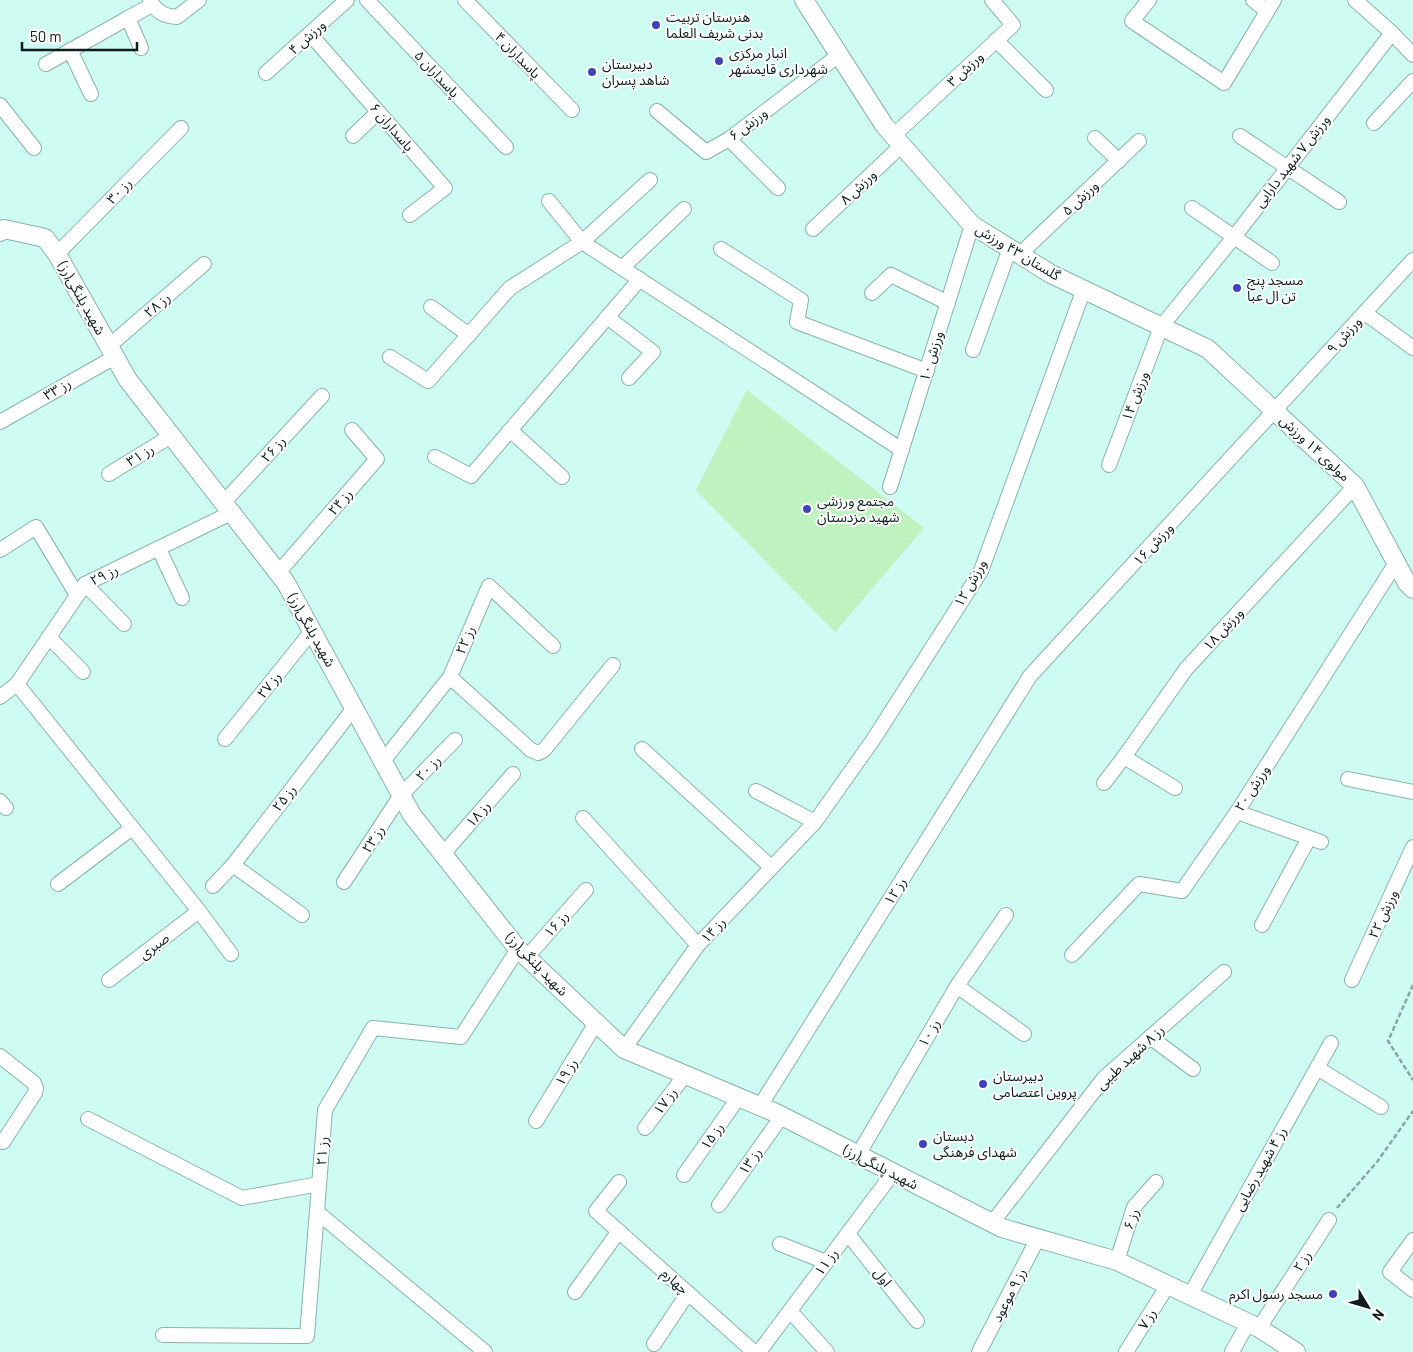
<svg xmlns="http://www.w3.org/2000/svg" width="1413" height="1352" font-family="Barlow,'Noto Sans Arabic',sans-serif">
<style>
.green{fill:#bef2be}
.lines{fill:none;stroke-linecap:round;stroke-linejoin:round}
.minor-casing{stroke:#88b3ab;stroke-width:16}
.tertiary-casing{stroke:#88b3ab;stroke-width:20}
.path{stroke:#85a8a1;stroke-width:2.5;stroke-dasharray:5 2.5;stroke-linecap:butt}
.minor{stroke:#fff;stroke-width:14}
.tertiary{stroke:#fff;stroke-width:18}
.poi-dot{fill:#3e44b8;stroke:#fff;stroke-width:2}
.labels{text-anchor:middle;stroke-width:4;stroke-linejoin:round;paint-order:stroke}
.poi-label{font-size:14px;fill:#0d1e1c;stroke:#fff;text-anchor:start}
.street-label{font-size:14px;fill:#0d1e1c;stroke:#fff}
</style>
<rect width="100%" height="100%" fill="#cefbf2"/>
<!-- green -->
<polygon class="green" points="747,390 924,528 835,632 696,490"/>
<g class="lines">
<!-- minor casing -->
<g class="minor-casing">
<g id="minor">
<path d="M150,0c6,12 14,16 27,17l22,-17"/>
<polyline points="367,0 506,147"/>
<polyline points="465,0 572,110"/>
<polyline points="1149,0 1132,21 1224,83 1274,0"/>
<polyline points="1253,0 1267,11"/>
<polyline points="1392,33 1413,55"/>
<polyline points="310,34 445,188 410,215"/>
<polyline points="996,40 1046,90"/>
<polyline points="141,48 128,18 152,5"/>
<polyline points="70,50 91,94"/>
<polyline points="46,64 128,18"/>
<polyline points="266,73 347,0"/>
<polyline points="0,105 34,148"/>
<polyline points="657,111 706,152 729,139 839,55"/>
<polyline points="1374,123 1413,81"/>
<polyline points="894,135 1013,25 992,0"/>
<polyline points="353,136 378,112"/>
<polyline points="1240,136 1339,202"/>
<polyline points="1095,138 1119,161"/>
<polyline points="729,139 778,188"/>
<polyline points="549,201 582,242 902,450"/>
<polyline points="1192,208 1272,263"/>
<polyline points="813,229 902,145"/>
<polyline points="721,249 801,300 797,322 927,371"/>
<polyline points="57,254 181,128"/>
<polyline points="1020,254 1139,141"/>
<polyline points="622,268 684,209"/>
<polyline points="872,293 891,275 948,303"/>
<polyline points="431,307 469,335"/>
<polyline points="1365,313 1413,348"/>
<polyline points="607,317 653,352 629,378"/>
<polyline points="109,346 204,264"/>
<polyline points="973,350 1010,248"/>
<polyline points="390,357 428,381 510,288 582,242 650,180"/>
<polyline points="0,422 115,357"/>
<polyline points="510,430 562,477"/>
<polyline points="435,457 471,476 640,279"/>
<polyline points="1109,465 1161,327 1234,237 1392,33 1355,0"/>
<polyline points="109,474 171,436"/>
<polyline points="890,487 972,225"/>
<polyline points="223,503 322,396"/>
<polyline points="159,549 182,598"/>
<polyline points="0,550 36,527 77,595"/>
<polyline points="278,573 377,459 352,430"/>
<polyline points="85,584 124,624"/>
<polyline points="49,637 83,672"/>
<polyline points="450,677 531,750 538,753 544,750 613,665"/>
<polyline points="17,684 199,911 231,954"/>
<polyline points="0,697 17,684 85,584 231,513"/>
<polyline points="225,739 312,631"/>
<polyline points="642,749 771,867"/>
<polyline points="1124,757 1175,788"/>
<polyline points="383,761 450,677 489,586 553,646"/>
<polyline points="1348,779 1413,792"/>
<polyline points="1104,783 1124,757 1186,669 1355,486"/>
<polyline points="756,791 815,822"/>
<polyline points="0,801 6,808"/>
<polyline points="1237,812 1321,842"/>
<polyline points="583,818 698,945"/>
<polyline points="443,854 513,774"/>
<polyline points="233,865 302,915"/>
<polyline points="344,882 401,795 455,740"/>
<polyline points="58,884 132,828"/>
<polyline points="213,886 233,865 354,708"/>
<polyline points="1262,925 1309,838"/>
<polyline points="1072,955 1139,884 1182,891 1237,812 1396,563"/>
<polyline points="527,957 586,890"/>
<polyline points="109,980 199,911"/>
<polyline points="1352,980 1413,847"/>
<polyline points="957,986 1024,1034"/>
<polyline points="1150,1037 1193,1069"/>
<polyline points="624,1049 698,945 815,822 873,740 981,571 1084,289"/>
<polyline points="0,1056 34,1083 36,1088 35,1093 3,1142"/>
<polyline points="1317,1068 1381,1107"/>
<polyline points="760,1106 1030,676 1413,260"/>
<polyline points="88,1119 242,1198 319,1184"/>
<polyline points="536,1121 596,1023"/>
<polyline points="645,1128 685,1075"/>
<polyline points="858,1155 957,986 1006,915"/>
<polyline points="684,1175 739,1097"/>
<polyline points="619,1182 596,1211 754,1352"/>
<polyline points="719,1205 782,1116"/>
<polyline points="317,1212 485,1352"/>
<polyline points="992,1223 1104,1078 1224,972"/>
<polyline points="848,1234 917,1321"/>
<polyline points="1413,1240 1390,1272 1413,1290"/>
<polyline points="780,1244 826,1262"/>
<polyline points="1117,1261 1134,1207 1156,1182"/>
<polyline points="575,1292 619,1231"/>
<polyline points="1190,1295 1331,1043"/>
<polyline points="790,1311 827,1352"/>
<polyline points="1259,1328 1329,1220"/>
<polyline points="163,1335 307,1336 325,1110 373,1028 461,1037 518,949"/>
<polyline points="654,1344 688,1293"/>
<polyline points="759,1352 893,1173"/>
<polyline points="979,1352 1038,1238"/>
<polyline points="1126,1352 1168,1285"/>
<polyline points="1232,1352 1248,1323"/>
</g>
</g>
<!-- tertiary casing -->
<g class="tertiary-casing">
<g id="tertiary">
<polyline points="804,0 884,125 972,225 1051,274 1208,349 1355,486 1407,583 1413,589"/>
<polyline points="0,232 4,229 45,238 57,254 128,380 286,583 412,815 518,949 624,1049 776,1113 1002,1228 1117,1261 1259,1328 1296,1352"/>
</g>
</g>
<!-- path -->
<g class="path">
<polyline points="1413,985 1388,1041 1413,1080"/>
<polyline points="1337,1208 1377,1162 1413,1111"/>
</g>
<!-- minor -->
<use href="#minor" class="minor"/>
<!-- tertiary -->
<use href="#tertiary" class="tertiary"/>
</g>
<!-- markers -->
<g class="poi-dot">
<circle cx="656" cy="25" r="5"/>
<circle cx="719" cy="61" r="5"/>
<circle cx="592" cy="72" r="5"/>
<circle cx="1237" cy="288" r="5"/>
<circle cx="807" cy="509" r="5"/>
<circle cx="983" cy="1084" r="5"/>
<circle cx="923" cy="1144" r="5"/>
<circle cx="1333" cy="1294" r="5"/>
</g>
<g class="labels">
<!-- poi labels -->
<g class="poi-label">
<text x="666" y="22">هنرستان تربیت<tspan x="666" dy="16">بدنی شریف العلما</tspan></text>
<text x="729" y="58">انبار مرکزی<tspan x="729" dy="16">شهرداری قایمشهر</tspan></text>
<text x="602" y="69">دبیرستان<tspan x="602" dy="16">شاهد پسران</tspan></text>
<text x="1247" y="285">مسجد پنج<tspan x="1247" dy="16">تن ال عبا</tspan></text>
<text x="817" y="506">مجتمع ورزشی<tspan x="817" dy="16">شهید مزدستان</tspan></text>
<text x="993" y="1081">دبیرستان<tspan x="993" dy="16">پروین اعتصامی</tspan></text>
<text x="933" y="1141">دبستان<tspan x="933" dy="16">شهدای فرهنگی</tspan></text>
<text x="1323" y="1299" text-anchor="end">مسجد رسول اکرم</text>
</g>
<!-- street labels -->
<g class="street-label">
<text transform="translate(307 37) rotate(-42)" y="5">ورزش ۴</text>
<text transform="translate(518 55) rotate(46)" y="5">پاسداران ۴</text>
<text transform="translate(965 69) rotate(-43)" y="5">ورزش ۳</text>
<text transform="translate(437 74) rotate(47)" y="5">پاسداران ۵</text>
<text transform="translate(748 124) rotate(-37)" y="5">ورزش ۶</text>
<text transform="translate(392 127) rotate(49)" y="5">پاسداران ۶</text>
<text transform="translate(1292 161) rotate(-52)" y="5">ورزش ۷ شهید دارایی</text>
<text transform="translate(858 187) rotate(-43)" y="5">ورزش ۸</text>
<text transform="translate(119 191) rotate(-46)" y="5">رز ۳۰</text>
<text transform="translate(1080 198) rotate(-43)" y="5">ورزش ۵</text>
<text transform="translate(1018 252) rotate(31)" y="5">گلستان ۴۳ ورزش</text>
<text transform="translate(82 298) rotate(61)" y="5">شهید پلنگی(رز)</text>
<text transform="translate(157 305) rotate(-41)" y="5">رز ۲۸</text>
<text transform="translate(1344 335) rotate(-48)" y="5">ورزش ۹</text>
<text transform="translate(931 356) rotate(-73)" y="5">ورزش ۱۰</text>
<text transform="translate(57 389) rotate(-30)" y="5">رز ۳۳</text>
<text transform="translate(1135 396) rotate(-69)" y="5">ورزش ۱۴</text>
<text transform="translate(1315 448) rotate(43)" y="5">مولوی ۱۴ ورزش</text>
<text transform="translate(273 449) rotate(-48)" y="5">رز ۲۶</text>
<text transform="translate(140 455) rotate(-31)" y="5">رز ۳۱</text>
<text transform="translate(340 502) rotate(-49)" y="5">رز ۲۴</text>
<text transform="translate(1153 544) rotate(-47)" y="5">ورزش ۱۶</text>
<text transform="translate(104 575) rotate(-26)" y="5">رز ۲۹</text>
<text transform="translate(970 583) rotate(-61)" y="5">ورزش ۱۲</text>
<text transform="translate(1223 629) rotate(-47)" y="5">ورزش ۱۸</text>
<text transform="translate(312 630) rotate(61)" y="5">شهید پلنگی(رز)</text>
<text transform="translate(465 640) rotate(-67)" y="5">رز ۲۲</text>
<text transform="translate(269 685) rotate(-51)" y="5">رز ۲۷</text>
<text transform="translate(428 768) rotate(-46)" y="5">رز ۲۰</text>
<text transform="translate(1252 788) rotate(-57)" y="5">ورزش ۲۰</text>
<text transform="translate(284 798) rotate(-52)" y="5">رز ۲۵</text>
<text transform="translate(478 814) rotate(-49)" y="5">رز ۱۸</text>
<text transform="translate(373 839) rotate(-57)" y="5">رز ۲۳</text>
<text transform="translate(895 891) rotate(-58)" y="5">رز ۱۲</text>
<text transform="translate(1383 914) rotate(-65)" y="5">ورزش ۲۲</text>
<text transform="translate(556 924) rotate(-48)" y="5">رز ۱۶</text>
<text transform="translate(713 930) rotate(-47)" y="5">رز ۱۴</text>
<text transform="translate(154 946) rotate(-37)" y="5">صبری</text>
<text transform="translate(537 964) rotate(46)" y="5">شهید پلنگی(رز)</text>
<text transform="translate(929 1033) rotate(-60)" y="5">رز ۱۰</text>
<text transform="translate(1130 1057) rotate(-43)" y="5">رز ۸ شهید طیبی</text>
<text transform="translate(566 1072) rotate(-58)" y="5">رز ۱۹</text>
<text transform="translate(665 1101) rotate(-53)" y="5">رز ۱۷</text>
<text transform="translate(712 1136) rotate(-55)" y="5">رز ۱۵</text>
<text transform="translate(322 1151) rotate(-86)" y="5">رز ۲۱</text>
<text transform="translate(750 1161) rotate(-55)" y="5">رز ۱۳</text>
<text transform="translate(881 1167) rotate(27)" y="5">شهید پلنگی(رز)</text>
<text transform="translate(1260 1169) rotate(-61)" y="5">رز ۴ شهید رضایی</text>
<text transform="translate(1131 1219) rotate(-69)" y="5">رز ۶</text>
<text transform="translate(1302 1261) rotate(-57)" y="5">رز ۲</text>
<text transform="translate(826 1262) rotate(-53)" y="5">رز ۱۱</text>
<text transform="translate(883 1277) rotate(52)" y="5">اول</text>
<text transform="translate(675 1281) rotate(42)" y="5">چهارم</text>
<text transform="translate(1009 1295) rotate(-63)" y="5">رز ۹ موعود</text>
<text transform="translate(1147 1319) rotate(-58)" y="5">رز ۷</text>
</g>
</g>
<!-- north arrow -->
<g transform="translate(1368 1307) rotate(128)" stroke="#ffffff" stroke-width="4" paint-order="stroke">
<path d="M0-4L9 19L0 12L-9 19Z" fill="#0d1e1c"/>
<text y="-8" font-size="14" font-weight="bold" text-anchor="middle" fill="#0d1e1c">N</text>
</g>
<!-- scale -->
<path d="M22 42v8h115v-8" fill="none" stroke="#0d1e1c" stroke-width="2.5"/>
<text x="30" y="42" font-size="15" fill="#0d1e1c" stroke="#ffffff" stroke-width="4" paint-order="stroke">50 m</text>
</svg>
